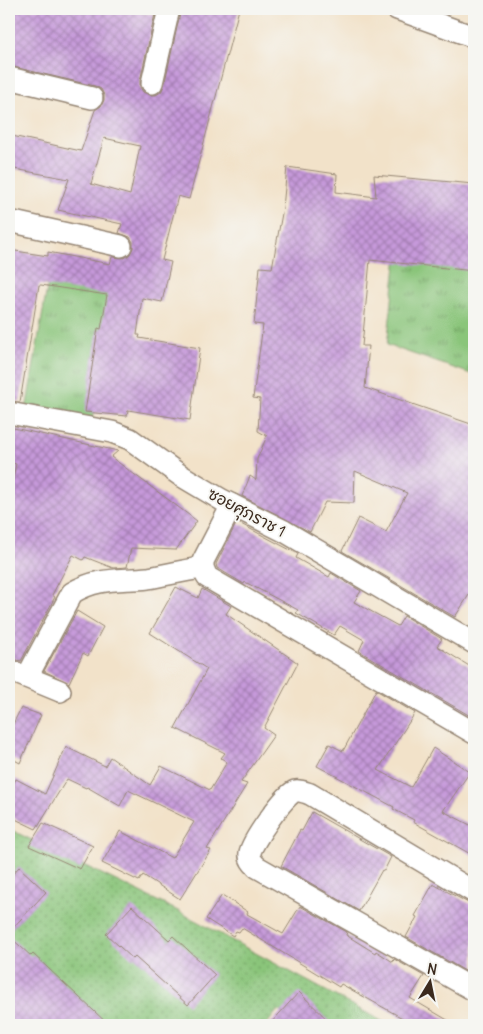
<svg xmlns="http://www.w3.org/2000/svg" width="483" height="1034" font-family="Delius,'Playpen Sans Thai',sans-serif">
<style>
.grass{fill:url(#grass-tufts);stroke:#62784c}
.garden{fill:url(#garden-dots);stroke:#62784c}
.building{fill:url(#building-cross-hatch);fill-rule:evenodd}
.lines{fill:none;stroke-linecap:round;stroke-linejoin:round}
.street-casing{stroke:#968674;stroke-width:24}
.street{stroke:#fff;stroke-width:21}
.labels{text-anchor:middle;stroke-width:4;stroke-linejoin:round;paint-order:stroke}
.street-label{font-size:16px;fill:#3b2a1e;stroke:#f6f6f2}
</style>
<defs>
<pattern id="grass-tufts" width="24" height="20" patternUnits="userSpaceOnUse" patternTransform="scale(1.25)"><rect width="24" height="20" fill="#8ac57a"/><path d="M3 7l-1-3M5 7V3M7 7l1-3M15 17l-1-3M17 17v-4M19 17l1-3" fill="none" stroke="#72a063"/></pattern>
<pattern id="garden-dots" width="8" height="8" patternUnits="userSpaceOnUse" patternTransform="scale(1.25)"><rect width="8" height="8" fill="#8ac57a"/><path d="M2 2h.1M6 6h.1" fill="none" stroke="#72a063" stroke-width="1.8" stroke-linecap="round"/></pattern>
<pattern id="building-cross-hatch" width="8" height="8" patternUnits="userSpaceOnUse" patternTransform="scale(1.25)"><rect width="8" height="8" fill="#c699da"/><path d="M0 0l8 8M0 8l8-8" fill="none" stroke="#a27db0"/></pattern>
</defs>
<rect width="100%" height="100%" fill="#f6f6f2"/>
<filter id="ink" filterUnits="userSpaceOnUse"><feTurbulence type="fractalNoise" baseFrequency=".02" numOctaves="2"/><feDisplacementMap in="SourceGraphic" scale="10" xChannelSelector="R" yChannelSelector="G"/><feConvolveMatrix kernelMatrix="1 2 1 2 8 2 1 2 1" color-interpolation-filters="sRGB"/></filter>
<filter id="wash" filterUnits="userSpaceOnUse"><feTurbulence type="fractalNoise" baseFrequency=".0096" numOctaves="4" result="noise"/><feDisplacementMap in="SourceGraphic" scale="20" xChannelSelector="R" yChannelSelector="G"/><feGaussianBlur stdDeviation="1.12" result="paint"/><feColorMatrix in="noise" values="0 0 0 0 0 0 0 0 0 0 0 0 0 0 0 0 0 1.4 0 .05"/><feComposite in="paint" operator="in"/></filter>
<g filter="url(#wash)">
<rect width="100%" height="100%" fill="#f2e2c9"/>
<!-- grass -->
<g class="grass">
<polygon points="397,256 474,261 474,375 387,345"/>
<polygon points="48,282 115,294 92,421 26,410"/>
</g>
<!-- garden -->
<polygon class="garden" points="9,829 176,910 389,1025 295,1025 278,1010 266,1025 9,1025"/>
<g id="blocks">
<!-- building -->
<g class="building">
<path d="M9,9h98l48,5 -15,67v6l3,5 7,3h6l5,-3 3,-6 17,-77h58l-50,190 -11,-3 -16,64 9,2 -9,40 -20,-4 -5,37h3l-1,3 61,10 -10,72 -62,-10 -1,6 -42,-4 13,-84 3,1 6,-34 -66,-10h-2l-19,117 -11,-1v-151l39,6v-4l62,12 2,-7 13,1 5,-4 3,-6v-6l-3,-5 -11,-4 3,-9 -64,-14 11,-31 -60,-11 3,-32 69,15 14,-41 6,-4 3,-6v-5l-3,-6 -6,-3 -86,-20zM104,138l36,8 -10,49 -39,-11z"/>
<polygon points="287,167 337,174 336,192 376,197 374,175 474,184 474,271 370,260 362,346 369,346 365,388 474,425 474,587 455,617 342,551 358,518 386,532 407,493 355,471 354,503 325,502 310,532 242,496 250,476 256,480 257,459 267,436 258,431 260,399 253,398 263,325 254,324 260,267 272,268 283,208"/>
<polygon points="9,427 118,451 111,457 197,521 176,550 131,548 127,567 113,568 85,557 83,560 73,555 52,595 55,597 21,661 9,658 9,498 16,464 9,462"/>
<polygon points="237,522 298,554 296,558 329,577 331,573 361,591 354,602 398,626 404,616 442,639 437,646 474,669 474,713 472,717 359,651 364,640 340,626 334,635 296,613 298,610 245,582 244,584 217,568 216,564"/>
<polygon points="176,587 198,598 202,589 231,606 226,614 298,663 264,728 274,735 241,782 247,784 207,849 211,850 180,899 143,875 139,881 102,863 120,831 172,858 194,822 128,790 120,806 87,787 86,788 67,779 36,829 9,816 9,792 16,779 45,794 66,747 105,766 110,757 150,785 161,766 210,790 227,762 221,758 225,753 175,728 207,669 150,633"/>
<polygon points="77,611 103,627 88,656 83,653 69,683 44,671"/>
<polygon points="376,690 415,713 378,770 411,787 433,748 470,772 443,811 474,827 474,856 413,822 414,820 393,809 394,807 317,766 329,744 343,751"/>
<polygon points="21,708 41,715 20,763 9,757 9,732"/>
<polygon points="312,812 391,857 384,871 382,870 359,911 281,866 300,830 302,831"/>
<polygon points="43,823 93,846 80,869 29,846"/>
<polygon points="19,867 46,892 9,932 9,878"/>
<polygon points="433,884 474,906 474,976 406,937 417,917 415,916"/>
<polygon points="222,895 248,912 247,914 283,934 300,906 347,932 346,935 375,953 376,951 393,962 394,959 424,976 410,998 456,1025 415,1025 341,984 339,987 242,928 239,932 236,931 233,936 206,919"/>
<polygon points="132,906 169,940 173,936 215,975 188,1005 135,957 133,959 106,934"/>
<polygon points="9,936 31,956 33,954 109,1025 9,1025"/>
<polygon points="299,992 333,1025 269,1025"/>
</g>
</g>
</g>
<g filter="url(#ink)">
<use href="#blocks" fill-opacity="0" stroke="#968674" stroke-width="1"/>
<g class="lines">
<!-- street casing -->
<g class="street-casing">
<g id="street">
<polyline points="397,9 474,37"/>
<polyline points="9,78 92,98"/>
<polyline points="152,83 169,9"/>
<polyline points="9,221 121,246"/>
<polyline points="9,413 112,432 130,439 180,475 222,500 284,531 474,643"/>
<polyline points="232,505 203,561 203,568 207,577 474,733"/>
<polyline points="9,670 60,691"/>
<path d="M27,677l45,-84c26,-16 47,-12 76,-15 18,-3 36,-8 55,-10"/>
<path d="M474,892l-164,-98c-6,-2 -10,-4 -15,-3 -10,3 -44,52 -45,62 -1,6 3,10 7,14l217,123"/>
</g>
</g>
<!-- street -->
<use href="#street" class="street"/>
</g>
</g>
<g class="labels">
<!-- street labels -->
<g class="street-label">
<text transform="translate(247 512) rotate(28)" y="6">ซอยศุภราช 1</text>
</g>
</g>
<!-- margin -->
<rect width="483" height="1034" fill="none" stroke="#f6f6f2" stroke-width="30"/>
<!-- north arrow -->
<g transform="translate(430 982) rotate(10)" stroke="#f6f6f2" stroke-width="4" paint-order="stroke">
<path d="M0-4L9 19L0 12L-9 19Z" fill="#3b2a1e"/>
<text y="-8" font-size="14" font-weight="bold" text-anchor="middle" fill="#3b2a1e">N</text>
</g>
</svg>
